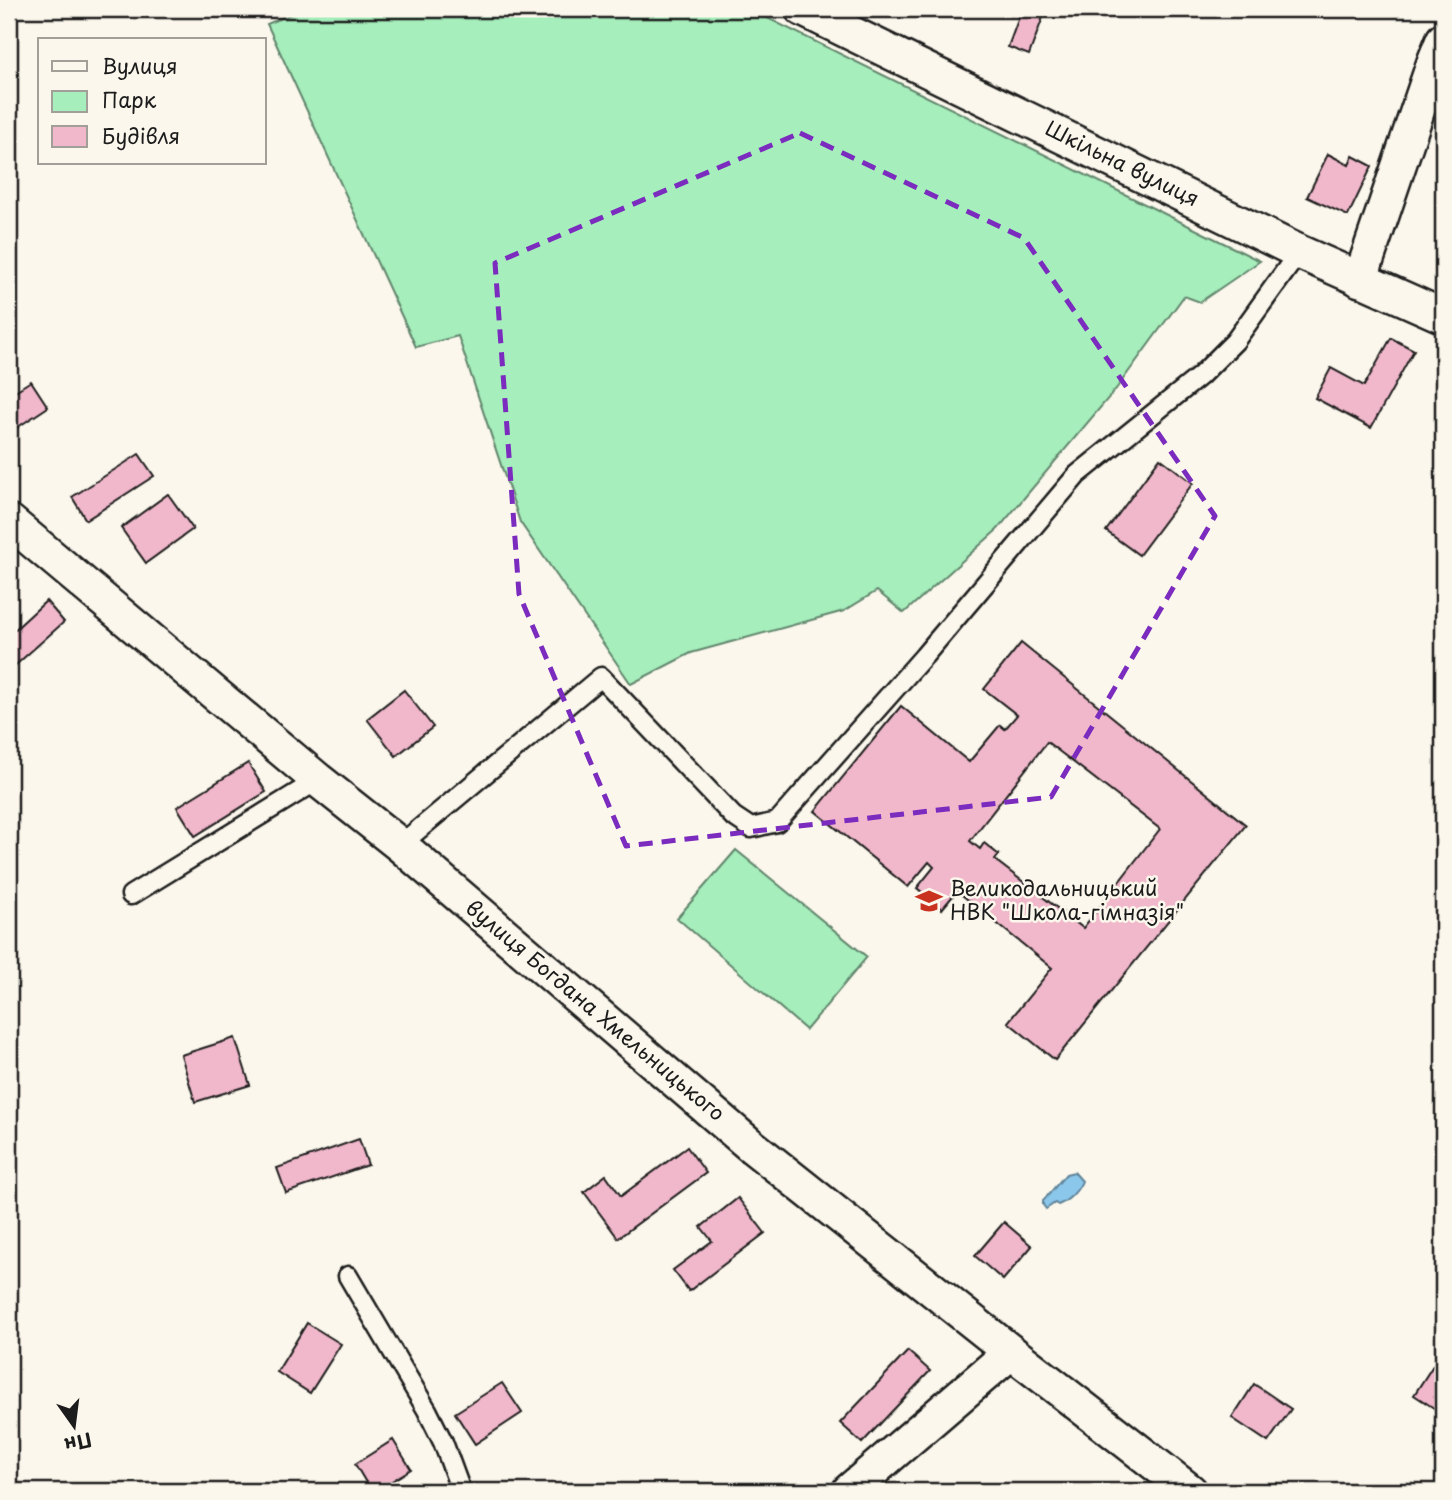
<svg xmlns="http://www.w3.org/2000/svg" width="1452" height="1500" font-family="'Playpen Sans',sans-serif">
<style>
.green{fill:#a6eebc;stroke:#61856c;stroke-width:2}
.water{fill:#8bc7eb;stroke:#5f8398;stroke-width:2}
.building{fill:#f1b8cb;stroke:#1c1c1c;stroke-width:2;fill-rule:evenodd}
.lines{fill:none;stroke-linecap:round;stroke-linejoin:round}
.lane-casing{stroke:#1c1c1c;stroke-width:23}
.street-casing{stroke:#1c1c1c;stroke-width:38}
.lane{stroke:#fbf7ec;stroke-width:18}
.street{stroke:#fbf7ec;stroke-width:33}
.marked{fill:none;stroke:#7b2cbf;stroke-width:5;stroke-dasharray:14 9;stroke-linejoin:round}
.labels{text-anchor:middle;stroke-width:5;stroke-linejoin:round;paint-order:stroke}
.street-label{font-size:21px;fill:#1c1c1c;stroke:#fbf7ec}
.poi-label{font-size:21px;fill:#1c1c1c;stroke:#fbf7ec;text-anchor:start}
</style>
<rect width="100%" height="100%" fill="#fbf7ec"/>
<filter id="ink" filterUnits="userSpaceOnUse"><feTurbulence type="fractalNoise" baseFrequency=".0143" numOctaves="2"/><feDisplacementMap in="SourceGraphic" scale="14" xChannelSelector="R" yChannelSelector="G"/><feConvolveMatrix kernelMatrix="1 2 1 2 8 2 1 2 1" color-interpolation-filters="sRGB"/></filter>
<g filter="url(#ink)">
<!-- green -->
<g class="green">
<polygon points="303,9 749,9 1260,261 1200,302 1184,296 1116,389 998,529 904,613 877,591 844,611 691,653 631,684 520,522 458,336 416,347 267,24"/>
<polygon points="736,850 867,957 806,1030 677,918"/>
</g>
<!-- water -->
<path class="water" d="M1074,1172l8,9c-4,10 -14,20 -24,24l-3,-2 -9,6 -3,-4v-4l23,-27z"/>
<!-- building -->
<g class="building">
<polygon points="1022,9 1046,9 1029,55 1008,47"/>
<polygon points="1328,154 1349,165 1353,156 1372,166 1348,216 1307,197"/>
<polygon points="1391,338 1414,350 1371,428 1315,398 1331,368 1364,386"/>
<polygon points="31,381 48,407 9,433 9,395"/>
<polygon points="139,454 154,476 86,520 72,497"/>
<polygon points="1160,458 1193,483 1139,555 1106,531"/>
<polygon points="168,494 193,529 146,563 121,528"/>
<polygon points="46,601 64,622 9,671 9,635"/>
<path d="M1021,643l225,182 -191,235 -47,-38 44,-54 -95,-77 -15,18 -25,-21 17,-21 -5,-5 -21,25 -93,-76 86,-105 68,56 31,-37 5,4 12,-14 -33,-26zM1047,742l113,87 -77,99 -88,-68 4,-5 -15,-12 -4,6 -10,-8z"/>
<polygon points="404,690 433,727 396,756 367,719"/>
<polygon points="248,763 266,792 195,836 177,807"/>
<polygon points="235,1038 250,1085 195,1102 181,1055"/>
<polygon points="359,1139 368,1165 286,1193 277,1168"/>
<polygon points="687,1147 706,1173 618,1238 584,1192 606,1175 621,1196"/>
<polygon points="738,1198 765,1233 689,1291 673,1270 712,1241 701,1227"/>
<polygon points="1004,1222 1032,1246 1003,1280 975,1256"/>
<polygon points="307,1323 341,1344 310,1393 277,1372"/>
<polygon points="1443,1350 1443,1414 1414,1395"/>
<polygon points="908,1351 930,1371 862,1443 840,1423"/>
<polygon points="502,1383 522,1413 475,1444 455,1413"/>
<polygon points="1254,1384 1291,1409 1268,1442 1232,1418"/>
<polygon points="393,1440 411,1469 376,1491 371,1491 355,1464"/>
</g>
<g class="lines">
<!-- lane casing -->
<g class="lane-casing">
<g id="lane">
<polyline points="400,845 601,677 733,816 751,828 777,822 924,656 1077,475 1200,376 1235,341 1299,252"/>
<polyline points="131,895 318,780"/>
<polyline points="348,1276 427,1410 443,1442 461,1491"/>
</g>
</g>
<!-- street casing -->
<g class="street-casing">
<g id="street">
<polyline points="802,9 1299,252 1443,316"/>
<polyline points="1360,280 1434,62 1443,40"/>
<polyline points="9,521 318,780 400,845 749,1144 1011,1352 1190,1491"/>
<polyline points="849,1491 1011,1352"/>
</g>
</g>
<!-- lane -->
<use href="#lane" class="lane"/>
<!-- street -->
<use href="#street" class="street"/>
</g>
</g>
<!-- marked area -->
<path class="marked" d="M800,133l224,105 191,278 -164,281 -425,49 -107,-252 -24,-331z"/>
<!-- icons -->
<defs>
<g id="school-bare" transform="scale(2.1)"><path d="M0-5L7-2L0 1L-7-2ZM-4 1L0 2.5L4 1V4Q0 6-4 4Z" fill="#c8321e" stroke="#fbf7ec" stroke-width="2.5" paint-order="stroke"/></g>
</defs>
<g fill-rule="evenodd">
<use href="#school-bare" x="929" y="901"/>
</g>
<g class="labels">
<!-- street labels -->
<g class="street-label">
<text transform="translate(1122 164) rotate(26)" y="7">Шкільна вулиця</text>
<text transform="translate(595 1011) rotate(40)" y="7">вулиця Богдана Хмельницького</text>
</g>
<!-- poi labels -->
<g class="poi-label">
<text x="950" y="896">Великодальницький<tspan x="950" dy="24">НВК "Школа-гімназія"</tspan></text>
</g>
</g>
<!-- margin -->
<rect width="1452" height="1500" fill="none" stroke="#fbf7ec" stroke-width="35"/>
<rect x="18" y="18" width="1417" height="1465" fill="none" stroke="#1c1c1c" stroke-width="2.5" filter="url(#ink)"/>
<!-- legend -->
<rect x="38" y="38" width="228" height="126" fill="#fbf7ec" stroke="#a29f99" stroke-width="2"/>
<rect x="52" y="61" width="35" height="10" fill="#fbf7ec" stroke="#a29f99" stroke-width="2"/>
<text x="102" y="74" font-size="21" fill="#1c1c1c">Вулиця</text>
<rect x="52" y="91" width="35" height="21" fill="#a6eebc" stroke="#a29f99" stroke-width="2"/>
<text x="102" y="108" font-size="21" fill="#1c1c1c">Парк</text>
<rect x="52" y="126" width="35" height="21" fill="#f1b8cb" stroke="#a29f99" stroke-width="2"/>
<text x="102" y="144" font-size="21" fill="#1c1c1c">Будівля</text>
<!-- north arrow -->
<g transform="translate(74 1426) rotate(166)" stroke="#fbf7ec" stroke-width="5" paint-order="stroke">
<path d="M0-5L12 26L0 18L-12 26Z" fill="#1c1c1c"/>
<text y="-10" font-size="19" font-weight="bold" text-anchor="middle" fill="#1c1c1c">Пн</text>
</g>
</svg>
